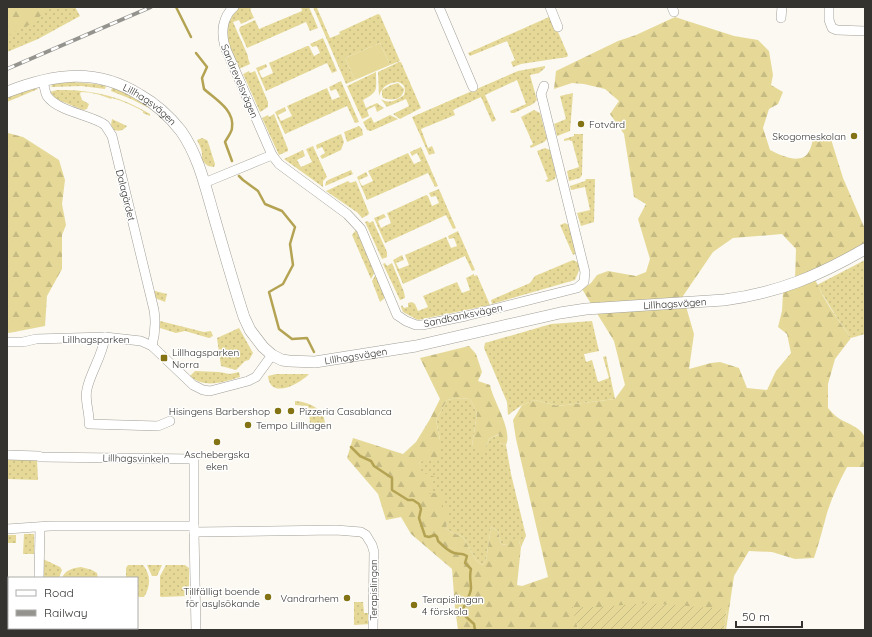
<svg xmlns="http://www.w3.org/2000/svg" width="872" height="637" font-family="Quicksand,sans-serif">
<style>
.grass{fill:url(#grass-dots)}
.forest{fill:url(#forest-firs);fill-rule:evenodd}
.garden{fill:url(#garden-furrows)}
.pitch{fill:#e6d998}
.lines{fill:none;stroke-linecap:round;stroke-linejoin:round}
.stream{stroke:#b4a353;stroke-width:2.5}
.minor-casing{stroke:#a19f98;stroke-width:10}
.tertiary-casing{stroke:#a19f98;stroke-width:12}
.minor{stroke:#fff;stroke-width:9}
.tertiary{stroke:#fff;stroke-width:11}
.rail-casing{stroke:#95938e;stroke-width:4}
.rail{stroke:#fff;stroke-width:2.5;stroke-dasharray:8;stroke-linecap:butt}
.poi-dot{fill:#847314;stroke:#fff;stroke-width:1.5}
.labels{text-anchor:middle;stroke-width:3;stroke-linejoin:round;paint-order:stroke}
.street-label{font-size:10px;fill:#343330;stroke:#fff}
.poi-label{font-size:10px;fill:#343330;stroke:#fff;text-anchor:start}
</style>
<defs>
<pattern id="grass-dots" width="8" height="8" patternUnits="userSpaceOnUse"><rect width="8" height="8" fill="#e6d998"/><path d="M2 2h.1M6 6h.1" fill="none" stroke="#c6bb83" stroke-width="1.8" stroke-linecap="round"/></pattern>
<pattern id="forest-firs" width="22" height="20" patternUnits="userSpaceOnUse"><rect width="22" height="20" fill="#e6d998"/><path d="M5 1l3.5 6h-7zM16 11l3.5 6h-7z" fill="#c6bb83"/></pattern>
<pattern id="garden-furrows" width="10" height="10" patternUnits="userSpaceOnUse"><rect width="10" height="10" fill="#e6d998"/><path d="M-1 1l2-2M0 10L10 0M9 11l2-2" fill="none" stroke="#c6bb83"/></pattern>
</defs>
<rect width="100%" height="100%" fill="#fbf9f1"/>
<!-- grass -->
<g class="grass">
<polygon points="7,7 75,7 80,16 38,39 7,52"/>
<path d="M239,7h15l-4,2 4,9 -13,6 -2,-4 -6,2 15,34v2l2,6 -11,5c-10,-24 -21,-39 0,-62z"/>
<polygon points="301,7 309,7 318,28 310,31 306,22 247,48 239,30 240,27 255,20 259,29 302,11"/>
<polygon points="313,7 319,7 317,8 330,38 340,34 339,32 378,14 380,15 400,61 390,65 380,43 345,58 355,80 346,84"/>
<polygon points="549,17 555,25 568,55 567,57 521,64 513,67 511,62 515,60 507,41 470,56 468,53"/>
<polygon points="323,38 337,71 332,73 327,63 266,91 256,68 266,64 267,67 259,71 262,78 273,73 269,63 307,46 309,46 314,56 320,53 317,46 312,47 310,44"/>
<path d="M399,62h2l20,46 -21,11 -7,-5 16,-8 -3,-7 -19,8 -6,-8c9,5 14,2 23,-4 2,-6 1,-11 -6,-13 -11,1 -16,5 -19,14l-1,-24z"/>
<polygon points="545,66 545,68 539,73 530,75 537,100 533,104 514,113 511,113 510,111 526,104 517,80 485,95 496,120 492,122 481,97 453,110 455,115 421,129 428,148 432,146 435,153 429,155 412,117 518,71"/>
<polygon points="249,71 250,73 255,71 268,102 268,107 260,112 243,74"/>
<path d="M376,72c0,19 3,19 -13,28l3,8 11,-5 7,5 -7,4 -2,-6 -8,4 2,6 -7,3 -15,-33z"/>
<polygon points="341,81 359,122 355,123 347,106 285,134 275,112 285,107 286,111 278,115 281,121 292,116 287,106 327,88 332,100 340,97 336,89 331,91 329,87"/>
<polygon points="72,82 96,84 106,86 105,89 81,86 51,87 53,83"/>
<path d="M398,83l6,6c-1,11 -12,12 -21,9l-1,-3v-5l9,-5z"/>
<polygon points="35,88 38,89 7,102 7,97 24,90"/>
<polygon points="112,88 125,92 150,107 149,108 131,99 111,91"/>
<path d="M57,90c34,-1 64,6 93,24v2l-7,-3v-2c-10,-5 -20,-10 -31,-13l-1,1c-10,-4 -19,-7 -30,-7l-1,2 2,6 7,4 -2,5 -4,1 -27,-11 -6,-7z"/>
<polygon points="573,93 570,131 557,136 554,124 566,119 560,96"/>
<polygon points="534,110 540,113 547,139 544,142 531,148 530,146 533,144 521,117"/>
<polygon points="274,114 288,149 288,151 279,155 262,118 268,115 269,117"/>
<polygon points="390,115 398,119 371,131 367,130 363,122 371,117 374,123"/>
<path d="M112,119l15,7c-3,4 -8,6 -13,4l-3,-5z"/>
<polygon points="359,126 362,129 363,135 347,142 344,132"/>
<polygon points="341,134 344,142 341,150 322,159 320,156 325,153 322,147 317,149 316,145"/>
<polygon points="574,134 583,134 582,175 580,178 569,181 567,171 579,167 572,141 570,141 570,140 564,141 564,139 574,136"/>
<path d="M202,138l5,2 1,2 7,22 -1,3 -6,-1 -7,-6c3,-7 -1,-14 -4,-20z"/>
<polygon points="313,146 327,177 323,181 323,187 284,159 303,150 305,156 297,160 301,167 312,162 306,149"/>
<polygon points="421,147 438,186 435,187 428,173 367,200 357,177 366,172 368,176 359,180 362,186 373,181 368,171 408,153 414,164 421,161 417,153 412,156 410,152"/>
<polygon points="545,148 550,150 556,175 555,179 548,182 545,181 548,179 537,151"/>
<polygon points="351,170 353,174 325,186 326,182 328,180"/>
<polygon points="586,179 595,179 594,222 581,226 577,213 590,210 585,187 571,190 570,186 585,181"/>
<polygon points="348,181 350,183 356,181 369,213 368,215 362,218 358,213 326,191"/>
<polygon points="439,189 456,228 453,229 446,215 385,243 374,218 384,214 386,217 378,221 381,228 391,223 387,213 426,195 428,196 432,206 439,203 436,196 431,197 429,193"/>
<polygon points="368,221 369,223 373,221 387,252 387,257 382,259 365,222"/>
<polygon points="565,223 569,225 576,253 573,255 560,225"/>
<polygon points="356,230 375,272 371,279 352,235"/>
<polygon points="458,231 475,270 472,271 465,256 403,284 393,260 402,255 404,260 396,263 399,269 409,265 405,255 446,237 451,248 457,246 454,238 449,239 448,236"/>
<polygon points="573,260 579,263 580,268 575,280 492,304 491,300 530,283 535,276"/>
<polygon points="865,260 865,334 851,338 837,318 817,285"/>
<polygon points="385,263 387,266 392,263 404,292 405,298 400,300 383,264"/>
<polygon points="376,274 386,297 380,302 372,281"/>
<polygon points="474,274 474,276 477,275 490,305 418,320 403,312 401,307 402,305 404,308 408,307 408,303 412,302 415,304 418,311 428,307 423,296 457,282 462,293 470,290 466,278"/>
<polygon points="155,291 167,294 165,302 155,298"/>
<polygon points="160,321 204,332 211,331 213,336 209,338 185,331 176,333 160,328"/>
<polygon points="592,321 599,351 584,354 586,362 592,360 598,382 609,378 603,357 606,356 615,399 558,406 535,400 522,405 508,415 507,402 484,348 485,343 551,324"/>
<polygon points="239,328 253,353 249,360 245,361 236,370 221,366 217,338"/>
<path d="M195,371l24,1 11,2 9,-2 1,5c-16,5 -36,12 -50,-1z"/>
<path d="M276,374h33c-9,10 -39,26 -41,2z"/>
<polygon points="456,398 470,399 477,413 472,446 486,447 489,439 500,434 499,443 506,445 511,474 526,536 521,547 519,541 507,545 501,544 498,531 491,527 486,561 482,565 476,560 463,537 451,532 446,528 447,521 443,507 429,494 417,471 420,462 440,440 436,420 447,400"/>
<path d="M295,401c13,1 29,7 30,22l-15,1 -1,-14 -1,-4 -13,-1z"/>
<polygon points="7,459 37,460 38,480 7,479"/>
<polygon points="24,534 34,534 34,554 23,554"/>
<polygon points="7,535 16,535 16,543 7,543 7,545"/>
<polygon points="43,559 60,567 62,570 59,578 41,578"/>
<path d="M128,565h15c8,10 8,21 1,32h-7v-19h-11v-10z"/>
<polygon points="147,565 162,565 157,576 152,576"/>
<polygon points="166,565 185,565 189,568 189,593 188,596 161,597 160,596 160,576"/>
<path d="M81,567l11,3 5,3 1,5h-36c3,-8 11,-10 19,-11z"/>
<polygon points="354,602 363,602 364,613 371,613 370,624 354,625"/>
</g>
<!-- forest -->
<g class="forest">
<polygon points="7,7 51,7 31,24 7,36"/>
<path d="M675,17l59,19 24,4 11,11 4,24 -2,10 12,7 -5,12 -9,5 -6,19 7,22c10,5 30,15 38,3 3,-4 4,-11 6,-16l16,-1 13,42 22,51v15l-53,28c9,24 24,45 39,66l-16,21 -7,25v24c3,3 6,7 9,9 9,7 24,9 28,21v29h-18c-8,15 -15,30 -20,46 -4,15 -8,30 -13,45l-19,1 -23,-7 -23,-1 -15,25 -8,54h-2l3,-20 -154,-3 5,23h-120l-3,-22 -3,-39 -41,-35 -10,-17 -15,3 -8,-26 -31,-36 6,-20 50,16 13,-12 14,-23 10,-20 -20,-41 49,-12 7,8 6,18 -4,9 12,4c3,16 23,45 16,60l-7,-2v-9l-10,5 -3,8 -4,5 -10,-6 5,-33 -7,-14 -14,-1 -9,2 -11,20 4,20 -1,18 -19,4 -2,9 17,6 -6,17 9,-2 5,5v10l6,3 -3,18 5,4 12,5 13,23 6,5 4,-4 5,-34 7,4 3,13 6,1 4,-5 8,1 2,6 -4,38 5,1 26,-9 -32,-138 -3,-19 9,-15 13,-5 23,6 57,-7 10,-14 -11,-44 -32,-52 9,-6 6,-8 11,-4 28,5 10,-4 4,-13 -12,-40 8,-15 -12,-7 -10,-63 -14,-20 9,-13 -14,-12 -21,-5 -12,-1 -18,6 2,-18 62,-30 18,-6zM782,234l14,15 -1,31 -12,13 -1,18 -4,16 9,7 4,19 -15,18 -9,19 -20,-2 -8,-20 -19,-6 -9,1 -22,6 5,-35 -11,-38 30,-44 20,-14z"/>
<polygon points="7,131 8,133 23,137 59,160 65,180 62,204 66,225 62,235 62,269 47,296 45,326 9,333 7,332"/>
</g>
<!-- garden -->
<polygon class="garden" points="647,603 727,609 724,630 578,630 572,607 600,607"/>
<!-- pitch -->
<polygon class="pitch" points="380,43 390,65 355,80 345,58"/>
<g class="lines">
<!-- stream -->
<g class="stream">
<polyline points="176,7 191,37"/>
<path d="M196,53l11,14 -5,11 2,11c11,10 31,21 28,39 0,4 -5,10 -7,14l7,19"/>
<polyline points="239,176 243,180 258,191 265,204 282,211 295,227 290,244 293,265 283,284 269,292 279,329 292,339 307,338 314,352"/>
<path d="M351,447l9,9 11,5 3,5 18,12v12l16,10h5l6,4 2,5 -2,9 6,18 4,1 6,-2 2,2 1,4c4,4 10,10 16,12 6,2 6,-1 13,3l-2,7 6,6c-2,7 0,13 0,19 0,9 -9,15 -8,26l11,10 1,6"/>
</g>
<!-- minor casing -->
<g class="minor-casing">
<g id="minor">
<path d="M234,7c-12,10 -13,26 -9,40l47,108"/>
<polyline points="439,7 473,87"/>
<polyline points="550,7 558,27"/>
<polyline points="672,7 674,12"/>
<polyline points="829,7 829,20 832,28 837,30 865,31"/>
<polyline points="781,18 782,7"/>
<path d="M43,80c1,5 2,12 4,16 11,15 39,18 55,27l3,2 7,11 42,174c2,12 1,24 -2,36"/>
<polyline points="204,183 272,155 279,164 347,214 361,229 397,315 406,321 416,325 422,325 466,316 569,290 577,288 584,282 585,272 541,94 544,86"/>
<path d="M105,337c-3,20 -14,34 -18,52 -3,11 3,23 2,35l69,2 12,-5"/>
<polyline points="7,342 23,342 36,339 105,337 141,341 152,346 193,385 203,390 210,391 248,381 256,377 272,355"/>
<polyline points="7,455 39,456 40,457 194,459 194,532 196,630"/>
<polyline points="7,529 50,526 194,526"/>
<polyline points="194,532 336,530 361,532 366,535 372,545 374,552 373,630"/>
<polyline points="39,578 40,528"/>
<polyline points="7,603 9,603"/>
<polyline points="39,628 39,630"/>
</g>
</g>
<!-- tertiary casing -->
<g class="tertiary-casing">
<g id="tertiary">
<path id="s1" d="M7,92c46,-18 89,-25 133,3 16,9 30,22 41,36 17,24 24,54 32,82 10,35 20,70 31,104l6,13 13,17 9,8 10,5 7,1 26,1 101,-16 144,-33 26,-4 138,-9c54,-7 94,-24 141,-51"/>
</g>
</g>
<!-- minor -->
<use href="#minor" class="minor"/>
<!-- tertiary -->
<use href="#tertiary" class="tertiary"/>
<!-- rail casing -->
<g class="rail-casing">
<polyline id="rail" points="7,69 151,7"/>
</g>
<!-- rail -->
<use href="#rail" class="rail"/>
</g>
<!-- markers -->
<g class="poi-dot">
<circle cx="581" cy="124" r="4"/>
<circle cx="854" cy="136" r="4"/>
<rect x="160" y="354" width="8" height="8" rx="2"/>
<circle cx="278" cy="411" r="4"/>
<circle cx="291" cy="411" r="4"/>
<circle cx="248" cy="425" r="4"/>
<circle cx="217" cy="442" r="4"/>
<circle cx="268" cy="597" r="4"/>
<circle cx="347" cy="598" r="4"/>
<circle cx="414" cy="605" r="4"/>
</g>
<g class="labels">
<!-- street labels -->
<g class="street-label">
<text transform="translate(240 81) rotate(67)" y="4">Sandrevelsvägen</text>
<text dy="4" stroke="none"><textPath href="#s1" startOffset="152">Lillhagsvägen</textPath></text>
<text transform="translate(126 195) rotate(76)" y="4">Dalagärdet</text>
<text dy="4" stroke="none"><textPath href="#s1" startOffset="848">Lillhagsvägen</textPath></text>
<text transform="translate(463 315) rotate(-12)" y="4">Sandbanksvägen</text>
<text x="96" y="343">Lillhagsparken</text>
<text dy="4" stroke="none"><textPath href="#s1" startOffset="524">Lillhagsvägen</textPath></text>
<text transform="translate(136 458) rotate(1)" y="4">Lillhagsvinkeln</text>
<text transform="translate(373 590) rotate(-90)" y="4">Terapislingan</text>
</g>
<!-- poi labels -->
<g class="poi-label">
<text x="589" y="128">Fotvård</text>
<text x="846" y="140" text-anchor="end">Skogomeskolan</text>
<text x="172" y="356">Lillhagsparken<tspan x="172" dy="12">Norra</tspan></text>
<text x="270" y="415" text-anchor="end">Hisingens Barbershop</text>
<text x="299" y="415">Pizzeria Casablanca</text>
<text x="256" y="429">Tempo Lillhagen</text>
<text x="217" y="458" text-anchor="middle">Aschebergska<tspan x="217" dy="12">eken</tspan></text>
<text x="260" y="595" text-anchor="end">Tillfälligt boende<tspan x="260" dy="12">för asylsökande</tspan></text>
<text x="339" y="602" text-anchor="end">Vandrarhem</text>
<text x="422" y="603">Terapislingan<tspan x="422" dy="12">4 förskola</tspan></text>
</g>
</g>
<!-- border -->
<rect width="872" height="637" fill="none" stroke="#343330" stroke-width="16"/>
<!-- legend -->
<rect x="8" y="577" width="130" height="52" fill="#ffffff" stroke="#aeadac"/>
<rect x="16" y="590" width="20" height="6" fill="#ffffff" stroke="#aeadac"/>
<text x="44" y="597" font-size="12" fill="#343330">Road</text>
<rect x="16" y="610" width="20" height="6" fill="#95938e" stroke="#aeadac"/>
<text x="44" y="617" font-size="12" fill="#343330">Railway</text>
<!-- scale -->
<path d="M736 621v6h66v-6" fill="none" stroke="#343330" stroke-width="2"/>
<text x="742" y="621" font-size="12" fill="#343330" stroke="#ffffff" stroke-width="3" paint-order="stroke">50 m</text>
</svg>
